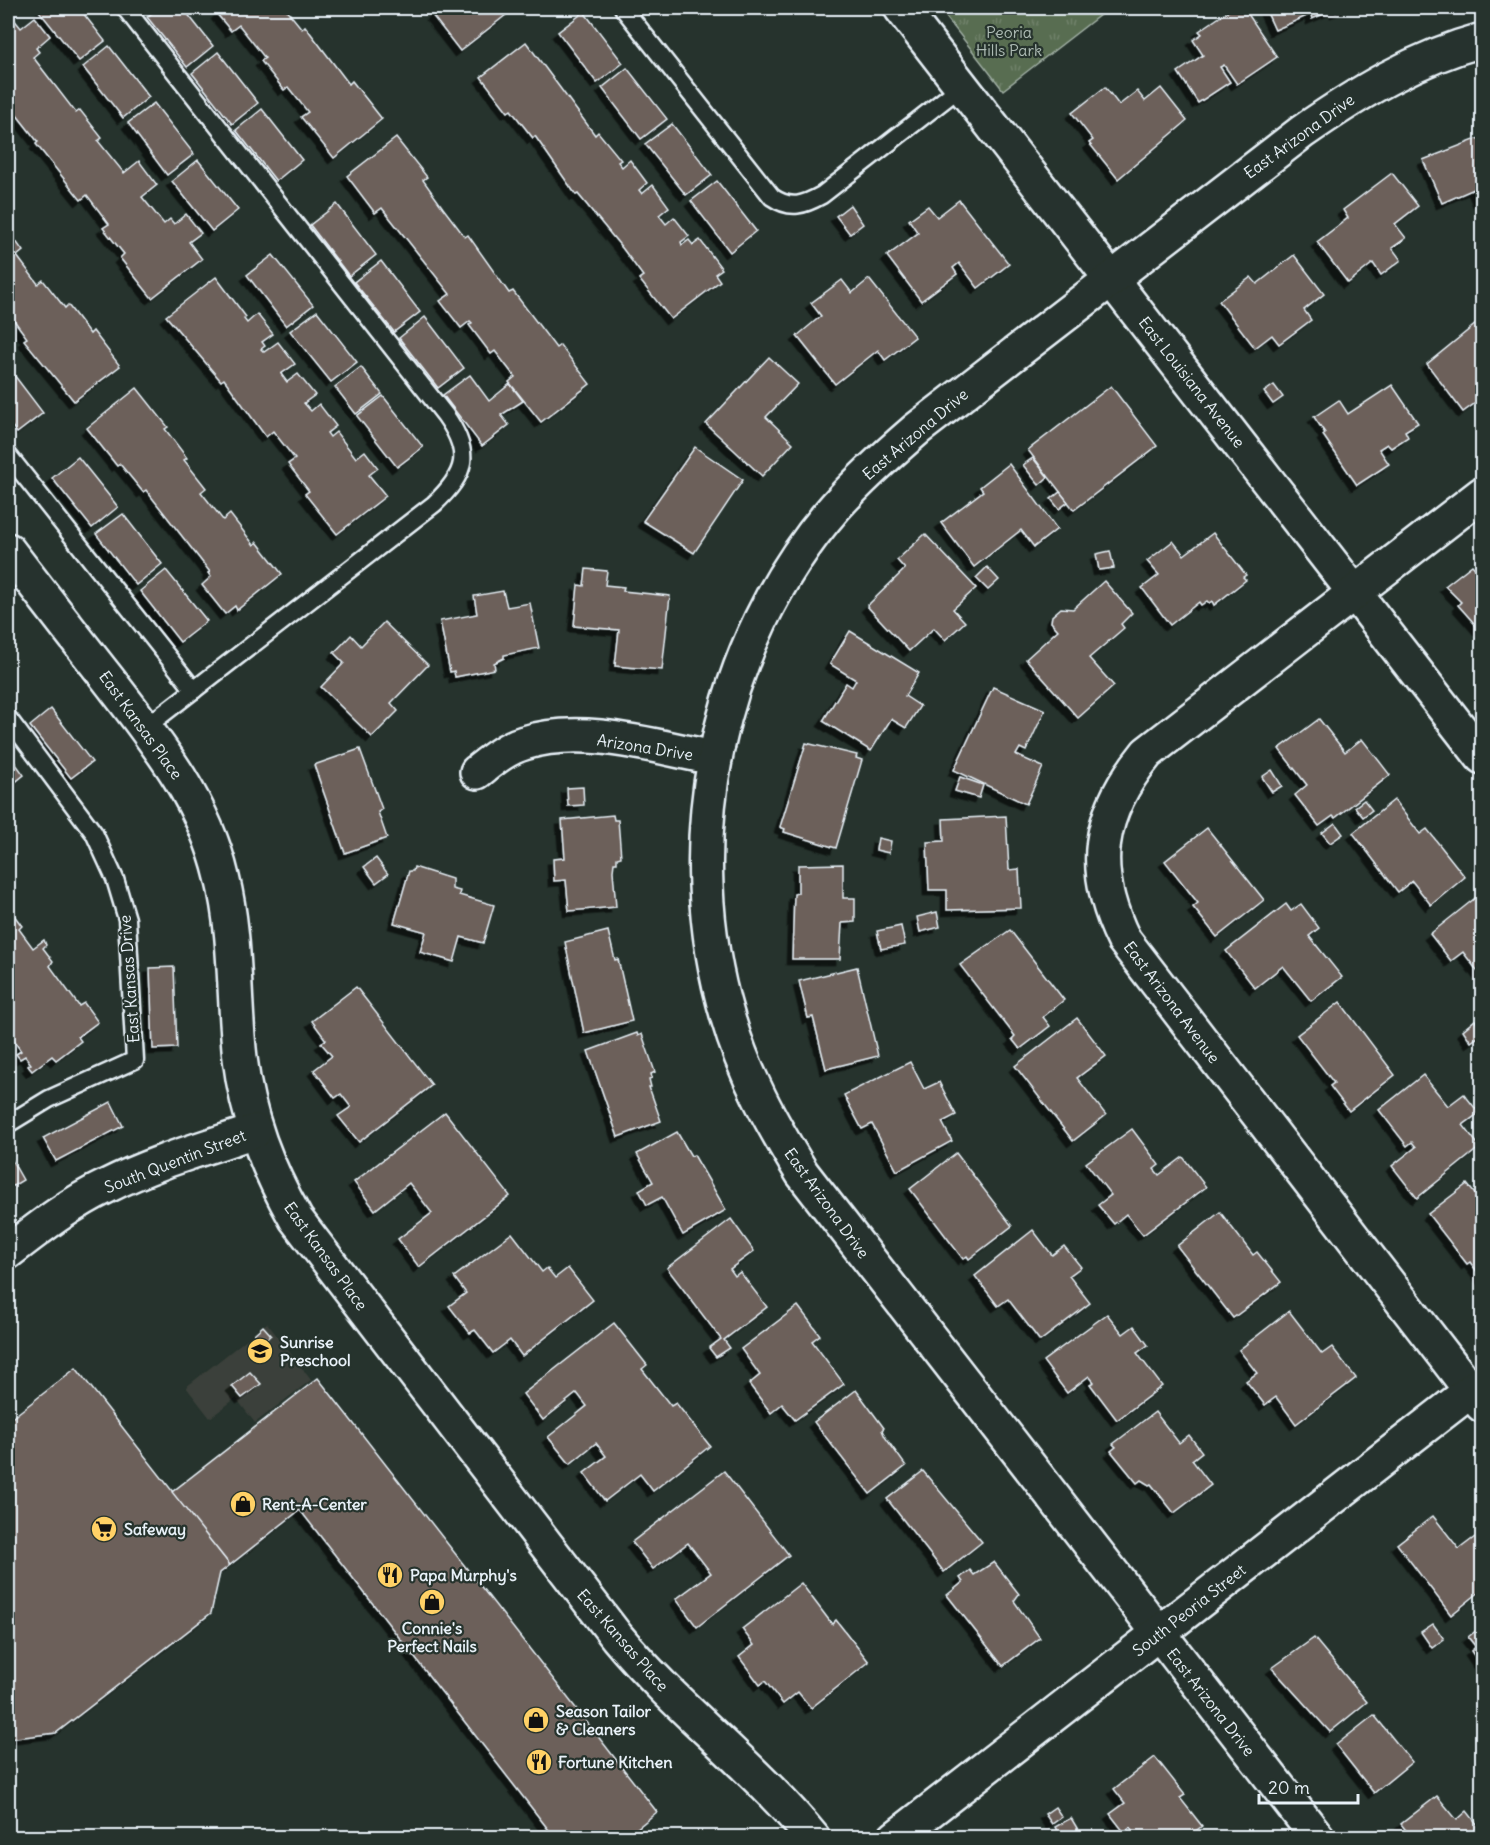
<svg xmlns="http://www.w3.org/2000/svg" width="1490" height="1845" font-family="Delius,sans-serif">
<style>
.built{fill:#3b403a}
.park{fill:url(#park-tufts);stroke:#a0afa4;stroke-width:1.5}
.building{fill:#6c605a;stroke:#e8f1f8;stroke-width:1.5;filter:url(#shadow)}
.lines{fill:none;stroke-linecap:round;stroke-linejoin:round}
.service-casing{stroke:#e8f1f8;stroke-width:21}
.minor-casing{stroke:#e8f1f8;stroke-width:38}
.secondary-casing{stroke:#e8f1f8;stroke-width:38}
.service{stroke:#26332d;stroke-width:16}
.minor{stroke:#26332d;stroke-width:33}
.secondary{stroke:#26332d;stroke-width:33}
.labels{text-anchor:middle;stroke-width:4.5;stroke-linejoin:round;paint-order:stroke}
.park-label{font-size:16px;fill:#aebcb5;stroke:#26332d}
.street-label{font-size:16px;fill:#e8f1f8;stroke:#26332d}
.poi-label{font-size:16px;font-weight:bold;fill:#e8f1f8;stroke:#26332d;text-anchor:start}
</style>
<defs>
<pattern id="park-tufts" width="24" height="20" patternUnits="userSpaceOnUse" patternTransform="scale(1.5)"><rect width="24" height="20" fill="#586d51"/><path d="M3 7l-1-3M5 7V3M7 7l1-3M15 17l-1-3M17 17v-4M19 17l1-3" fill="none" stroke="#70826b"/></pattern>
<filter id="shadow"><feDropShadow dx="-5.5" dy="5.5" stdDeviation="0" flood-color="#0009"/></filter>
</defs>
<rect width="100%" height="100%" fill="#26332d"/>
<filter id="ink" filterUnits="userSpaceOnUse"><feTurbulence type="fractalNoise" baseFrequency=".0167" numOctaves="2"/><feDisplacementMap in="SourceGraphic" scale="12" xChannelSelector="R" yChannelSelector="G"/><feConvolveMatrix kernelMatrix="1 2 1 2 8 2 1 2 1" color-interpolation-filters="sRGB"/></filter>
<g filter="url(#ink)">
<!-- built -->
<polygon class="built" points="267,1323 311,1380 255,1423 236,1398 210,1418 186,1387"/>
<!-- park -->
<polygon class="park" points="939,8 1109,8 1003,90"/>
<!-- building -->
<g class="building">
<polygon points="43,8 79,8 105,41 79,61 39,11"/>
<polygon points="159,8 183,8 213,46 187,67 147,17"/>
<polygon points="224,8 285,8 302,29 305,26 349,84 352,81 382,119 334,158 301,117 308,112 288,87 284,90 261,61 265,58 239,25 231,31 217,14"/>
<polygon points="432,8 500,8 506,15 460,51 432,15 436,12"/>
<polygon points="1233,8 1244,8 1277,57 1237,84 1224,65 1220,67 1230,82 1198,103 1178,72 1203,55 1193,40 1202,34 1199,31"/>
<polygon points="1265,8 1347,8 1336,12 1335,9 1312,19 1311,14 1275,30"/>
<polygon points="8,12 21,28 35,17 50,36 36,48 39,52 33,57 76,113 80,110 102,138 98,141 124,173 139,161 157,185 142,197 164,224 170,219 174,224 186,214 201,233 189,242 202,259 152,298 120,258 124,254 103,228 109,224 87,195 81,200 36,144 38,142 16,114 14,115 8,106"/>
<polygon points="584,12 623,63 597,83 558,32"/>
<polygon points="526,42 595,135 598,132 621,160 618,162 622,167 630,160 647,183 639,190 642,194 653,185 669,207 659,215 666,224 674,217 689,236 681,242 682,245 689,240 693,245 700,240 722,269 715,274 720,281 671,319 639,279 643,276 623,249 578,194 576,195 535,136 533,138 511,110 508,112 481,77"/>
<polygon points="109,46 149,97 123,118 83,67"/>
<polygon points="218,52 258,103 232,124 192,73"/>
<polygon points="627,68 667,119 641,139 602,88"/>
<polygon points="1105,87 1119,105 1137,91 1145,101 1161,88 1187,121 1118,179 1089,143 1093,140 1072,113"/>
<polygon points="154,103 194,154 167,175 128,123"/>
<polygon points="262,109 302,160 276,181 236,130"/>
<polygon points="672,124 712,175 686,195 645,144"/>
<polygon points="1482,137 1482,199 1479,201 1474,189 1442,203 1423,160"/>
<polygon points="396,138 427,177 423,180 443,208 465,237 468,235 509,293 513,291 556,348 560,345 590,384 541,422 509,382 515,377 495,351 491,354 469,325 472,323 470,321 461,328 440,301 450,294 382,208 375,213 347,176"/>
<polygon points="198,160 238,210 212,231 172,181"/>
<polygon points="1392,173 1418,206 1395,224 1406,238 1392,248 1401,260 1381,275 1373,263 1348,283 1317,242 1348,218 1343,210"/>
<polygon points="717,181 756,231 730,252 691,201"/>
<polygon points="959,200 1009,264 978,288 959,263 953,268 957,274 921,301 887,256 918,233 909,220 928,206 937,217"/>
<polygon points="337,204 376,255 349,276 310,225"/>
<polygon points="850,205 863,224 850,234 836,216"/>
<polygon points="8,230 23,251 17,256 38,284 43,280 65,308 68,305 90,334 93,331 120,366 74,401 24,340 27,338 8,312"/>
<polygon points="273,255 313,305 286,326 247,275"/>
<polygon points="1294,255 1324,294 1304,310 1311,320 1279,344 1272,335 1255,348 1219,301 1251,277 1257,284"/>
<polygon points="381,261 420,312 394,332 354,282"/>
<polygon points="216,277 246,317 244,319 247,323 257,314 273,334 262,342 265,346 261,349 264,352 278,342 295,364 281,374 287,382 298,374 315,395 304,403 311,411 319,404 336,426 327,433 330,437 336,432 356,458 365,451 378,468 369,475 386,496 337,534 305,494 309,491 288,464 295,459 273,431 266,437 224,379 221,381 166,316"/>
<polygon points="869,279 915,337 885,360 878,350 835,384 797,336 821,316 811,303 842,280 852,293"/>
<polygon points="317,311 357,362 331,382 290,331"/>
<polygon points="425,317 464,368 438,388 399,338"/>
<polygon points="1482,319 1482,398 1463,412 1427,364"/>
<polygon points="769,357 798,384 766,417 793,443 762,476 706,424"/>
<polygon points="8,367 43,413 17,433 8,421"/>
<polygon points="361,367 382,394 356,414 335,387"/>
<polygon points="470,375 489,401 510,384 523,401 501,415 509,425 482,446 443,395"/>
<polygon points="1274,385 1283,397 1273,404 1264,392"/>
<polygon points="1392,385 1418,423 1405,431 1408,437 1391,448 1387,444 1379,449 1389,464 1357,485 1323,435 1325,433 1314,417 1339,400 1348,414"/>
<polygon points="1111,386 1157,446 1074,510 1028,450"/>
<polygon points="137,388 168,427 165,429 187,458 184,460 206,488 201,492 223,520 230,514 254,545 257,542 282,574 237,610 235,606 225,614 202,585 211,577 208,573 210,572 146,490 143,492 120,464 117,466 87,428"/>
<polygon points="383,396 423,447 397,467 357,416"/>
<polygon points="695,447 743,480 694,553 643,521"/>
<polygon points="78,457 118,507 92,528 52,478"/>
<polygon points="1033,458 1048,477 1039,485 1023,465"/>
<polygon points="1009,464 1057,529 1034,547 1021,530 974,567 941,523 983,491 980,487"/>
<polygon points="1060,492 1068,502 1059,509 1051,499"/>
<polygon points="123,514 162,564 136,585 96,534"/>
<polygon points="1213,533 1246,575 1243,577 1246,580 1214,605 1212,601 1209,603 1207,601 1201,605 1199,602 1170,625 1142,588 1159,575 1147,561 1173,541 1184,555"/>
<polygon points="925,534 976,588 953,609 965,622 945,640 934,628 909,651 867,606 905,569 897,560"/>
<polygon points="1110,551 1114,568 1099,570 1096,554"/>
<polygon points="1472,565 1482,576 1482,632 1458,605 1461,602 1445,586"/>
<polygon points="987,567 999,580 988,590 976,578"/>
<polygon points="586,569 607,571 605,585 624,587 623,591 670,596 662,670 615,666 619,630 574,626 578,585 584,586"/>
<polygon points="166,570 207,621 180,642 140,591"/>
<polygon points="1104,581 1132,613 1121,624 1124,628 1089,658 1114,686 1078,718 1026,659 1058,630 1051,622 1052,616 1061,608 1073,609"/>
<polygon points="503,591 507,607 530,603 539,648 504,655 504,658 494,663 495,669 455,677 454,671 450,672 440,621 477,614 474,596"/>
<polygon points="384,622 428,665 391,703 398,711 372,737 321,687 344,663 334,653 351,635 361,646"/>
<polygon points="850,631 919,673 905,696 920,706 906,728 891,719 871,751 823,721 846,683 852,687 856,680 830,664"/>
<polygon points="993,687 1045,710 1026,751 1020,748 1016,755 1043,767 1026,804 954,770"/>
<polygon points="51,709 92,762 71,778 30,726"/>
<polygon points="1319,719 1345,752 1362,739 1390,775 1335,818 1333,816 1319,826 1295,795 1307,785 1279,749"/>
<polygon points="806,743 857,755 856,758 862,760 836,848 784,832 785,829 780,827"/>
<polygon points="360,749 382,809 378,812 387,838 345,853 314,765"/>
<polygon points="8,753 24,775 8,788"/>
<polygon points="1272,770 1282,786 1272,792 1262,777"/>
<polygon points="960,777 983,785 979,798 955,791"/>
<polygon points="583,787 584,805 568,806 567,788"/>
<polygon points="1364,800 1372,810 1363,817 1355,807"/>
<polygon points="1394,800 1420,834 1427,829 1465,877 1431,905 1412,881 1398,892 1353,833"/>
<polygon points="613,815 614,820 618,820 621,857 617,858 617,863 614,863 613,871 616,907 569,911 566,880 554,881 553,859 565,858 562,820"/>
<polygon points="1006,816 1009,870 1019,869 1021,908 947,910 947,890 929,890 927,842 944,841 943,819"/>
<polygon points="1335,823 1343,834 1330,843 1322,833"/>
<polygon points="1207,828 1264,900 1217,937 1193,907 1198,903 1165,861"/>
<polygon points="878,838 891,841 889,853 876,850"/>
<polygon points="376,858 388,874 376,883 364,867"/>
<polygon points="843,864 843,898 855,898 855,922 842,923 840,959 792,959 794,894 798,893 798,865"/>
<polygon points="414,867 452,879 452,889 460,891 459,895 494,905 483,943 461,937 454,962 420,952 426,932 394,923 409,871 413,871"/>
<polygon points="1479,895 1482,899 1482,977 1463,952 1451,961 1430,934"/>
<polygon points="1286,904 1291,911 1301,904 1319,928 1309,936 1342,977 1311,1001 1283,966 1255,988 1226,951"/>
<polygon points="8,907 22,926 19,929 33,948 44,940 46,945 43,948 53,961 50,966 79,1006 84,1003 98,1022 78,1037 81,1041 56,1060 52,1056 32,1071 28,1066 31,1064 25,1056 20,1059 16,1054 21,1051 8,1032"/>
<polygon points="937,912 940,927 920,932 917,917"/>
<polygon points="901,926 905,945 881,949 877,931"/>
<polygon points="1010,930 1064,1000 1043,1017 1050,1026 1020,1049 1012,1039 1015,1036 960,965"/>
<polygon points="608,931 615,960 618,959 632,1021 584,1033 565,942"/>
<polygon points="174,967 177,1048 153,1049 150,968"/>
<polygon points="857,967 878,1056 826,1069 813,1017 808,1018 799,981"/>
<polygon points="356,987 432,1085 359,1142 338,1116 351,1107 341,1094 335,1098 314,1070 332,1056 321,1043 326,1040 312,1021"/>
<polygon points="1340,1002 1395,1075 1349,1111 1330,1086 1334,1083 1297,1035"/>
<polygon points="1077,1018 1106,1056 1077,1078 1106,1115 1073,1141 1015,1066"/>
<polygon points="1475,1020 1482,1034 1471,1042 1463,1030"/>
<polygon points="637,1033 638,1036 642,1034 655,1072 651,1074 652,1078 649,1079 651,1087 649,1087 661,1121 618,1137 588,1051"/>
<polygon points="910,1062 924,1089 939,1082 956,1115 942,1122 952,1141 897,1171 872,1124 862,1129 844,1095"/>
<polygon points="1423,1075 1448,1106 1464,1094 1479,1113 1463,1125 1480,1147 1417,1198 1392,1166 1416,1147 1412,1142 1407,1146 1379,1110"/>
<polygon points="111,1102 123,1126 56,1161 43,1138"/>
<polygon points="445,1112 510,1196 419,1267 398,1239 432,1213 409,1183 375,1210 354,1182"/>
<polygon points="1132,1129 1159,1165 1154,1169 1159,1175 1183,1157 1206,1187 1143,1235 1126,1214 1114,1224 1098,1205 1111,1195 1086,1163"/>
<polygon points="677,1132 691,1156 694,1155 726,1210 683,1235 662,1197 647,1205 639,1190 653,1182 637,1154"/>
<polygon points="956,1153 1012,1226 969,1259 967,1256 963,1259 910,1189"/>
<polygon points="10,1157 23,1180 8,1189 8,1158"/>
<polygon points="1467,1184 1482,1203 1482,1278 1470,1262 1467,1264 1428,1214"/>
<polygon points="1220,1212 1253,1255 1257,1252 1281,1282 1233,1318 1177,1246"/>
<polygon points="731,1219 754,1251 730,1269 735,1276 740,1272 767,1307 724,1340 730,1348 716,1357 709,1348 721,1339 667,1268"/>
<polygon points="1033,1230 1052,1255 1064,1246 1081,1267 1069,1276 1090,1303 1040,1341 1008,1299 998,1306 975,1276"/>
<polygon points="512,1233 542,1272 547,1268 555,1278 568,1268 593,1300 522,1356 510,1340 493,1353 475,1330 470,1333 449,1306 466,1293 454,1277"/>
<polygon points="798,1306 820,1335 812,1341 844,1384 795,1420 782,1404 771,1413 749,1384 760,1375 741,1349"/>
<polygon points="1289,1311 1322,1354 1332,1347 1356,1378 1296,1424 1276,1397 1265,1405 1246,1381 1257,1373 1239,1350"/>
<polygon points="1107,1314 1123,1334 1134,1326 1148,1345 1137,1353 1162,1386 1117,1420 1090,1384 1094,1382 1089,1376 1067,1393 1043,1361"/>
<polygon points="614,1323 647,1365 642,1369 671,1406 676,1403 710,1446 653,1491 640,1474 605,1501 584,1473 606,1456 596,1443 570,1464 548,1437 587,1406 577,1393 543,1420 523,1394"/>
<polygon points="263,1326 271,1335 262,1343 254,1334"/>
<polygon points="76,1368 230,1565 220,1573 211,1613 56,1733 8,1739 8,1421"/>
<polygon points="250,1372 261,1384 242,1398 232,1386"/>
<polygon points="318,1378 657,1812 625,1838 555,1838 300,1510 230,1565 172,1492"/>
<polygon points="856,1390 884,1428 882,1430 885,1437 906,1466 870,1494 814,1422"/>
<polygon points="1155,1412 1179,1443 1189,1435 1202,1452 1192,1460 1211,1485 1174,1513 1151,1484 1149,1485 1141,1480 1137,1483 1111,1451 1116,1447 1113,1444"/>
<polygon points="724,1471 789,1555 697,1627 676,1599 711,1573 688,1543 653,1569 632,1542"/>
<polygon points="923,1471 982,1542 944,1572 887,1499"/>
<polygon points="1433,1516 1459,1549 1475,1537 1482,1546 1482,1590 1451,1615 1397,1544"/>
<polygon points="994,1562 1019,1594 1014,1601 1040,1638 1003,1666 947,1595 963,1582 960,1578 970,1570 974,1575"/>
<polygon points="801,1583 832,1624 836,1620 869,1662 811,1708 798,1692 783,1704 765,1681 760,1685 739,1657 754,1645 742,1629"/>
<polygon points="1433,1624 1444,1639 1432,1648 1421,1632"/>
<polygon points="1482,1626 1482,1667 1471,1651 1476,1647 1468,1637"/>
<polygon points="1314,1638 1367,1702 1330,1732 1272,1668"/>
<polygon points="1374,1715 1412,1762 1374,1793 1336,1745"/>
<polygon points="1155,1757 1185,1795 1180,1798 1202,1826 1187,1838 1138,1838 1130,1827 1124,1832 1110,1814 1125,1803 1114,1789"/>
<polygon points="1437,1796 1457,1820 1467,1811 1481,1829 1472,1838 1412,1838 1401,1824"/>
<polygon points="1055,1807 1062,1817 1052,1824 1045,1814"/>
<polygon points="1071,1818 1080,1833 1073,1838 1061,1838 1055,1827"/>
</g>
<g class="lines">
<!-- service casing -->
<g class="service-casing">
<g id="service">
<path d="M125,8l320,407c27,38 22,58 -11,89l-288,223"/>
<path d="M623,8l149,189c19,13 32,8 50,-2l140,-109"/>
<polyline points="8,455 194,690"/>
<polyline points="8,718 94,833 115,879 127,919 135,1060 49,1099 8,1124"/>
</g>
</g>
<!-- minor casing -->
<g class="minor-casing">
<g id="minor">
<polyline points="901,8 1482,757"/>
<path d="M1482,494l-335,259c-50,61 -58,116 -23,187l358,465"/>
<path d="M8,550c33,43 66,86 100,129 47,61 96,121 114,198 15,60 11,121 18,181 7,59 27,110 56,161l321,418c60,72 136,128 196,201"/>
<path d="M477,772c14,-11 29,-24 47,-29 60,-19 131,4 191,15"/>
<path d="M8,1252c31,-24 63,-49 99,-66 47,-24 98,-38 148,-55"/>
<path d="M1318,1838l-516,-665c-30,-49 -58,-99 -74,-155 -52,-174 -13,-373 107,-511 25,-28 53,-53 82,-78l385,-297c56,-39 113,-74 180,-92"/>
</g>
</g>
<!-- secondary casing -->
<g class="secondary-casing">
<polyline id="secondary" points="895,1838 1482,1382"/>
</g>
<!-- service -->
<use href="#service" class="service"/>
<!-- minor -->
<use href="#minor" class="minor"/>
<!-- secondary -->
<use href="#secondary" class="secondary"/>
</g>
</g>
<!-- icons -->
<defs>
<g id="school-disc" transform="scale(1.35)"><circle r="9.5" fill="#ffd166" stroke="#26332d"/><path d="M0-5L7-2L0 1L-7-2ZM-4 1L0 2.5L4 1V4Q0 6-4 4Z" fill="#111"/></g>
<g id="shop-disc" transform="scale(1.35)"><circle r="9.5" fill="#ffd166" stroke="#26332d"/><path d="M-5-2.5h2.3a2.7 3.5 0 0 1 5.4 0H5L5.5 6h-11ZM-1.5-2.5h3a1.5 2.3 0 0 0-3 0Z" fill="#111"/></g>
<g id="supermarket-disc" transform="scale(1.35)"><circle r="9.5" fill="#ffd166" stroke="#26332d"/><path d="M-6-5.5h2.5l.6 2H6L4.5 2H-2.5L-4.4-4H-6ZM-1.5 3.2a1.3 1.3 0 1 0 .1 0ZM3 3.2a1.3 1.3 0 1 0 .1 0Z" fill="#111"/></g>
<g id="restaurant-disc" transform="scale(1.35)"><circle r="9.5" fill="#ffd166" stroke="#26332d"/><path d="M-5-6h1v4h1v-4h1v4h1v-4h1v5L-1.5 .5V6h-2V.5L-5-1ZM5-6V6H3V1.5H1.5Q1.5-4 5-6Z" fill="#111"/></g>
</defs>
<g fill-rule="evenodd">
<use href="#school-disc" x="260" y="1351"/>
<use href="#shop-disc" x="243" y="1504"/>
<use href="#supermarket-disc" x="104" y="1529"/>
<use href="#restaurant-disc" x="390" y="1575"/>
<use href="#shop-disc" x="432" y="1602"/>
<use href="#shop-disc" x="536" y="1720"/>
<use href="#restaurant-disc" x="539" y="1762"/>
</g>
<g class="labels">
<!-- park labels -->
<g class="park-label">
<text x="1009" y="38">Peoria<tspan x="1009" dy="18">Hills Park</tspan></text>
</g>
<!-- street labels -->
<g class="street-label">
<text transform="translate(1299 136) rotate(-36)" y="6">East Arizona Drive</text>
<text transform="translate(1192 382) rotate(52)" y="6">East Louisiana Avenue</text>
<text transform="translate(915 434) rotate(-40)" y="6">East Arizona Drive</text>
<text transform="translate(141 725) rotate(54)" y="6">East Kansas Place</text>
<text transform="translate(645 747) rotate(9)" y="6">Arizona Drive</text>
<text transform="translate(129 979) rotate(-94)" y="6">East Kansas Drive</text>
<text transform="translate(1172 1002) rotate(53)" y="6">East Arizona Avenue</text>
<text transform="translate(175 1161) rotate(-21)" y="6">South Quentin Street</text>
<text transform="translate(827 1203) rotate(54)" y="6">East Arizona Drive</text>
<text transform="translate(326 1256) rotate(54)" y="6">East Kansas Place</text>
<text transform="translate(1189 1610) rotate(-38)" y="6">South Peoria Street</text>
<text transform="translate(623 1640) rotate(49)" y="6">East Kansas Place</text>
<text transform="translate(1211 1702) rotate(52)" y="6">East Arizona Drive</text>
</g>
<!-- poi labels -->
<g class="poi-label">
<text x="280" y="1348">Sunrise<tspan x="280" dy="18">Preschool</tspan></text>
<text x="262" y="1510">Rent-A-Center</text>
<text x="124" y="1535">Safeway</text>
<text x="410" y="1581">Papa Murphy's</text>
<text x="432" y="1634" text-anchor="middle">Connie's<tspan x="432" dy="18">Perfect Nails</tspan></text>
<text x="556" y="1717">Season Tailor<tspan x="556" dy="18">&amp; Cleaners</tspan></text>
<text x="558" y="1768">Fortune Kitchen</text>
</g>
</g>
<!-- margin -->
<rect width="1490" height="1845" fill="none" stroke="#26332d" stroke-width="30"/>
<rect x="15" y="15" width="1460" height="1815" fill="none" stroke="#e8f1f8" stroke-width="2" filter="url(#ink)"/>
<!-- scale -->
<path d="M1259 1794v9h99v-9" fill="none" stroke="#e8f1f8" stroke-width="3"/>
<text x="1268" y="1794" font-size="18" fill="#e8f1f8" stroke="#26332d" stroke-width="4.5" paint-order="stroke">20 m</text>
</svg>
